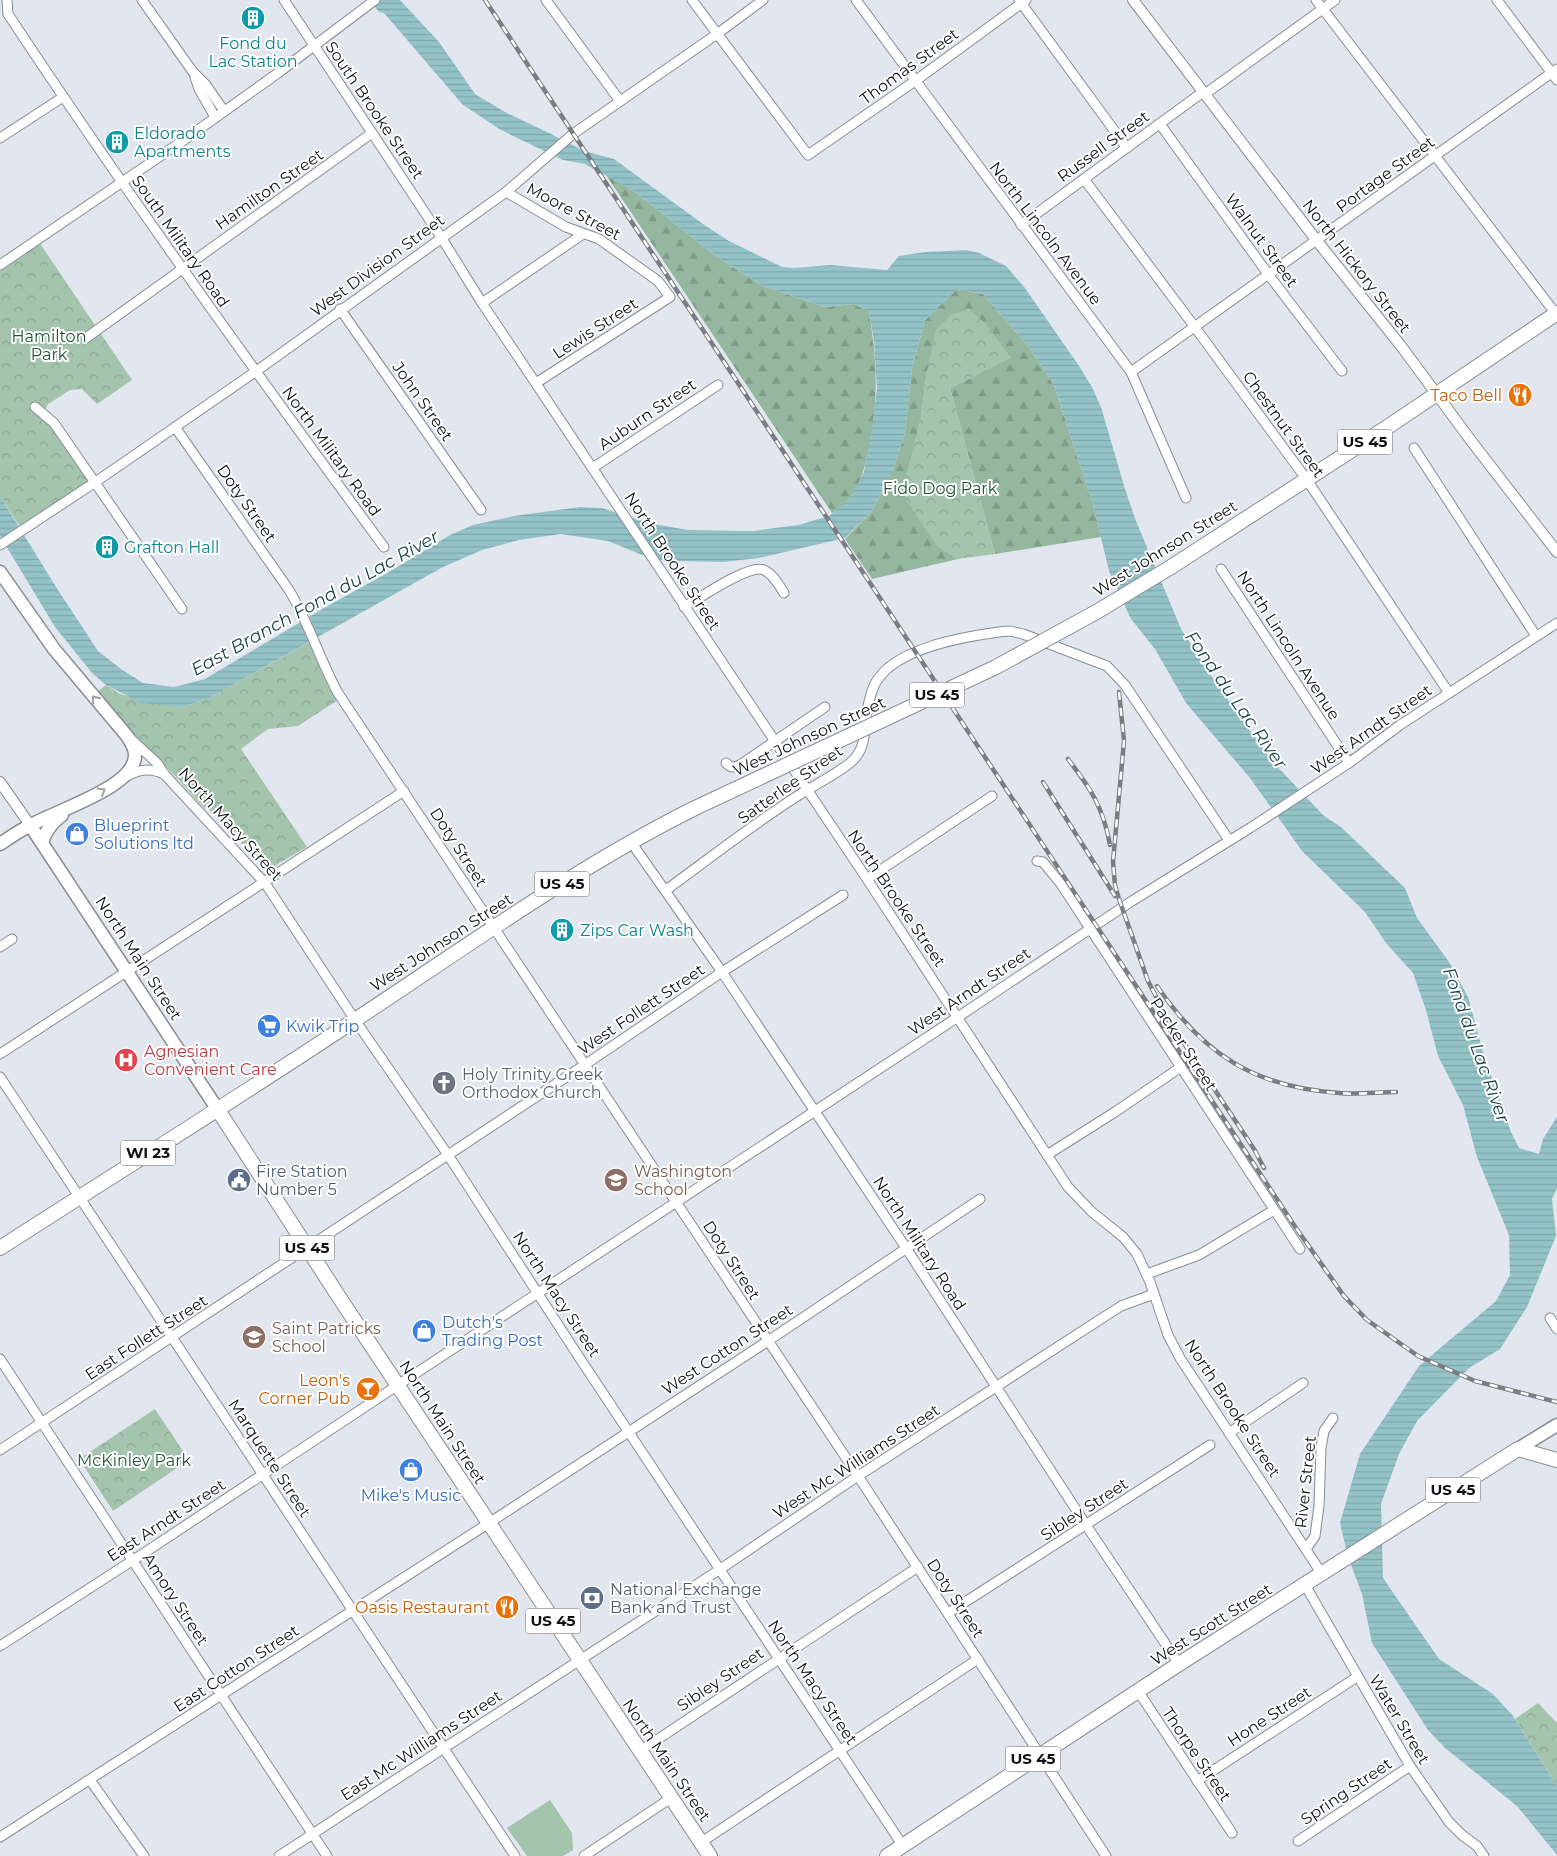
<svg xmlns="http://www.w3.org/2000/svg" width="1557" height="1856" font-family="Montserrat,sans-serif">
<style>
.grass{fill:#a5c4ae}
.forest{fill:url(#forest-firs)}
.park{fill:url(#park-crowns)}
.water{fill:url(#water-rules)}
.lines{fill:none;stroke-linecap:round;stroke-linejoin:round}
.minor-casing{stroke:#898d94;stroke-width:11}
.tertiary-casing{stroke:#898d94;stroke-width:12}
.secondary-casing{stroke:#898d94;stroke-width:15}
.primary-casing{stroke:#898d94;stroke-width:16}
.minor{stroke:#fff;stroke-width:9}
.tertiary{stroke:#fff;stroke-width:10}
.secondary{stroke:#fff;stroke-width:12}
.primary{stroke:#fff;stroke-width:14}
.rail-casing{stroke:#7a7e83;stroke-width:4.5}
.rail{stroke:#fff;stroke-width:2.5;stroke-dasharray:8;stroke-linecap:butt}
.primary-bridge-casing{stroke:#898d94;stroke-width:16;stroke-linecap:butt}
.primary-bridge{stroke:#fff;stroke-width:14}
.oneway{stroke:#9fa0a1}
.labels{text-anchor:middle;stroke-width:4;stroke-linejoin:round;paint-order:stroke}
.shield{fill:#fff;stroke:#58595a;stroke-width:1}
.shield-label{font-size:15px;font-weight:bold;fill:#101214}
.culture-label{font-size:16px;fill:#0d838f;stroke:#fff;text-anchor:start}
.street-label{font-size:16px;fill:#101214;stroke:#fff}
.park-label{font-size:16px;fill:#205635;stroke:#fff}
.food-label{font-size:16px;fill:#c56008;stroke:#fff;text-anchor:end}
.shop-label{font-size:16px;fill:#366cbe;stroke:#fff;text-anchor:start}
.health-label{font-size:16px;fill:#be3a42;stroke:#fff;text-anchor:start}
.worship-label{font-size:16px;fill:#5b616d;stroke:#fff;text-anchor:start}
.service-label{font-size:16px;fill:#4e5e75;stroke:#fff;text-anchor:start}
.education-label{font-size:16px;fill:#785e54;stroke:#fff;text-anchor:start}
.water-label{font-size:18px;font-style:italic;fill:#1b464a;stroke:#fff}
</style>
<defs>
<pattern id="forest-firs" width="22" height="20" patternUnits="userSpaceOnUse" patternTransform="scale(1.25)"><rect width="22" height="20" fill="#96b79f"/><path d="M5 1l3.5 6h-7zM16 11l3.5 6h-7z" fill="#809c88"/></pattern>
<pattern id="park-crowns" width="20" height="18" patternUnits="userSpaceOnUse" patternTransform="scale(1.25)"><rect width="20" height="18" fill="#a5c4ae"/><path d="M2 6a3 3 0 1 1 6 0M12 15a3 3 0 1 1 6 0" fill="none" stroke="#8da795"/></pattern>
<pattern id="water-rules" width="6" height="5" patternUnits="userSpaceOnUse" patternTransform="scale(1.25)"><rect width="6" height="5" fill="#94c3c7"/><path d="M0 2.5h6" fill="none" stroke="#7fa6aa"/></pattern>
</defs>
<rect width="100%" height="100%" fill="#e2e7ef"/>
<!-- grass -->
<polygon class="grass" points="550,1800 572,1833 573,1850 563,1856 527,1856 507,1828"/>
<!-- forest -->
<g class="forest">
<path d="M606,175l28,16 83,66 46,29 62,21 29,-3 15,7c8,51 10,86 0,137 -4,18 -8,36 -19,50 -4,6 -12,10 -18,15z"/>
<polygon points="957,289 983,294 1029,347 1054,385 1094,508 1101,537 995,554 950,388 1010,358 927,371 921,416 936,545 958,559 872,579 845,539 872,511 892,472 905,433 912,368 925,320"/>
</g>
<!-- park -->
<g class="park">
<polygon points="37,239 132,380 97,404 82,389 70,390 47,405 44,415 94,483 22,530 0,496 0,265"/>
<polygon points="969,309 986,324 1011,358 950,388 995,554 958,559 936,545 906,500 904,485 921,416 927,371 936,330 951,315"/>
<path d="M313,640l9,32 16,28 -40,26 -30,3 -27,20 66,98 -31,18 -2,5c-10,4 -10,-3 -15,-9l-48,-50 -7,-3 -27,-30 -36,-36 -43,-51 8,-6 14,9 63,13 26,-9z"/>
<polygon points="155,1409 189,1460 113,1511 79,1459"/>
<polygon points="1538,1703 1557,1723 1557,1786 1515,1719"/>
</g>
<!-- water -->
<polygon class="water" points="370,0 400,0 439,42 475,94 505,112 547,132 584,151 614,159 703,224 729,241 782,267 794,268 830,265 887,270 899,256 925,252 967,250 979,253 1006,266 1025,288 1079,366 1092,387 1101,407 1125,489 1136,521 1181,629 1212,677 1272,761 1324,816 1341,827 1405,888 1417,918 1449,962 1468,997 1485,1059 1511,1132 1519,1148 1539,1154 1543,1139 1557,1117 1557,1188 1552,1199 1556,1236 1527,1307 1500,1349 1469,1368 1417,1421 1399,1454 1381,1504 1383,1578 1439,1659 1493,1694 1513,1716 1557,1786 1557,1855 1517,1806 1445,1748 1428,1730 1372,1643 1362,1594 1348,1557 1340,1523 1360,1454 1419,1366 1496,1301 1510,1275 1509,1235 1477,1157 1463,1105 1438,1056 1426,1010 1413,973 1386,943 1365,912 1302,851 1250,778 1186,703 1155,649 1131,619 1109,571 1094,508 1054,385 1029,347 983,294 957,289 925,320 912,368 905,433 892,472 872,511 845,538 759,558 723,562 674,561 652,559 608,541 561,534 519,540 482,550 443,567 209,698 183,707 142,703 106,685 92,673 55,627 0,536 0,496 56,587 98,651 121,669 143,683 174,687 205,679 324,608 389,572 450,535 473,525 514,516 580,507 602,508 648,523 688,530 753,531 798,525 829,516 850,498 864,472 872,429 877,389 874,341 869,311 854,304 825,307 763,286 717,257 634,191 585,164 563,160 501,130 463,105 384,13 379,12"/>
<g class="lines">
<!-- minor casing -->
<g class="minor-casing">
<g id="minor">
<path d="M7,0l1,14c120,182 247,358 376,533"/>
<polyline points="142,0 193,72 206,85 224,111"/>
<polyline points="284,0 441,237 482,303 867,879 1068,1187 1092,1212 1123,1237 1137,1254 1150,1282 1168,1335 1180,1358 1322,1574"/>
<polyline points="546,0 620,101"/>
<polyline points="692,0 808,155 915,81 1026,0"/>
<polyline points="856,0 1131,372 1186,498"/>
<polyline points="1019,0 1127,148"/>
<polyline points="1316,0 1556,314"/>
<polyline points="1497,0 1557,80"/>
<polyline points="195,77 199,89 215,117"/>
<polyline points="1205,94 1335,0"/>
<polyline points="1160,124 1268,274 1342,371"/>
<polyline points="0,138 63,97"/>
<polyline points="1084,179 1194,326 1307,480 1449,693"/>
<polyline points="506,192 566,227 599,239 658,281 670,297 536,383"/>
<polyline points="1021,225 1203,92"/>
<polyline points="0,265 184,140 278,73 375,0"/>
<polyline points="482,303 583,234"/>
<polyline points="340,309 481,510"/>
<polyline points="86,338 372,133"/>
<polyline points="1131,372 1557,69"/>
<polyline points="35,407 54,423 182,609"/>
<path d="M175,427l114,163c20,33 31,70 49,103l520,783 248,380"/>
<polyline points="1414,448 1536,636"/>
<polyline points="594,467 718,385"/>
<polyline points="0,545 94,483 255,372 506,192 573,134 717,34 763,0"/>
<polyline points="1221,569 1349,763"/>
<path d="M684,607c14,-8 66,-44 80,-37 9,4 15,15 20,23"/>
<polyline points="131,739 157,763 165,775 265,883 355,1020 448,1155 577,1354 903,1846"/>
<path d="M726,763c5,5 8,5 14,2l85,-58"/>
<path d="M127,776c14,-7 23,-8 37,-2"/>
<polyline points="631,842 722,972 906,1248 1086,1525 1179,1664"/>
<polyline points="1037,861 1043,862 1061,884 1300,1249"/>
<polyline points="867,879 992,796"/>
<path d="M666,890c44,-32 87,-66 133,-95 17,-11 36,-20 51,-32 17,-14 14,-33 17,-52 2,-10 4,-21 9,-29 20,-34 86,-45 123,-50l11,-1 13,3 84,32 18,19 104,155"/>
<polyline points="0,947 12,939"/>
<polyline points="0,1054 404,791"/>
<polyline points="0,1077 515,1856"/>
<polyline points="1047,1155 1115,1112 1181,1067"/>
<polyline points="1147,1274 1199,1255 1274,1210"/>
<polyline points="1550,1318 1557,1329"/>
<polyline points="0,1359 327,1856"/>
<polyline points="1229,1433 1303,1383"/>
<polyline points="0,1450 586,1064 722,972 843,895"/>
<polyline points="1306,1549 1315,1536 1319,1506 1321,1448 1324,1431 1333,1418"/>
<polyline points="1305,1585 1410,1766 1449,1822 1462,1835 1477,1846 1484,1856"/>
<polyline points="948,1613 1210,1445"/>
<polyline points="0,1646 141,1555 398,1385 958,1017 1132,901 1250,828 1349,763 1400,725 1557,623"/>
<polyline points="1138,1691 1232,1833"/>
<polyline points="640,1751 918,1567"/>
<polyline points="90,1780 144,1856"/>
<polyline points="1197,1781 1357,1677"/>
<polyline points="0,1837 489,1523 768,1341 980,1199"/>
<polyline points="1298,1841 1410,1766"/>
<polyline points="700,1843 978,1659"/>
<polyline points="279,1856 444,1748 719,1570 858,1476 1121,1306 1154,1294"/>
<polyline points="584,1856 671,1798"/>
</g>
</g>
<!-- tertiary casing -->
<g class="tertiary-casing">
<g id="tertiary">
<polyline points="1133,0 1317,241 1401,346 1472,442 1557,552"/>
<polyline points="0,782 30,825"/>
</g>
</g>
<!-- secondary casing -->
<g class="secondary-casing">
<g id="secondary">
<path d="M0,572l54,77 73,87c6,9 11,17 6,28 -10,26 -79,48 -104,62 -10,5 -20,12 -29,18"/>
<polyline points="30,825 218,1110"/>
<path d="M42,842c4,-12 10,-19 20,-27"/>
<polyline points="1518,1449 1557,1425"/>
</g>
</g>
<!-- primary casing -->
<g class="primary-casing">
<g id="primary">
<polyline points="1171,567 1386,428 1557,313"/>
<polyline points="218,1110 339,1297 710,1856"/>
<path d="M0,1248c118,-76 238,-150 355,-228 111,-73 220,-152 340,-212"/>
<polyline points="887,1856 1179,1664 1518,1449 1557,1460"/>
</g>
</g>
<!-- minor -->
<use href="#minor" class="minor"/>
<!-- tertiary -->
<use href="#tertiary" class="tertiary"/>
<!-- secondary -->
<use href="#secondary" class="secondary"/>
<!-- primary -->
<use href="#primary" class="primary"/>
<!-- rail casing -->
<g class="rail-casing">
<g id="rail">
<polyline points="485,0 1296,1228 1344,1296 1367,1320 1418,1356 1475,1381 1557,1402"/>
<polyline points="1119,692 1124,741 1113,862 1115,885 1119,899 1148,981 1166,1016 1254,1149 1264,1168"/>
<path d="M1068,759c23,30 35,48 42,86"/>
<polyline points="1043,782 1115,896"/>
<path d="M1157,986c47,69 98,101 182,107 19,2 38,-1 57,-1"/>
</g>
</g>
<!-- rail -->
<use href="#rail" class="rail"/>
<!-- primary-bridge casing -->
<g class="primary-bridge-casing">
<polyline id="primary-bridge" points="695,808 996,667 1098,611 1171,567"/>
</g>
<!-- primary-bridge -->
<use href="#primary-bridge" class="primary-bridge"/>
</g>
<!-- one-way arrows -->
<defs><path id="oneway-chevron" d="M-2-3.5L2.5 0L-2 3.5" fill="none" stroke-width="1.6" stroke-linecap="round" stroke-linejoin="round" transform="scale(1.25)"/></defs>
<g class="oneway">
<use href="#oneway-chevron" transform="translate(95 699) rotate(-129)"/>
<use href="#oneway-chevron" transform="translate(102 791) rotate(-31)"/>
</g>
<!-- icons -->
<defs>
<g id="building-disc" transform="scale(1.25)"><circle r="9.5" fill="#0f9aa8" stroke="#fff"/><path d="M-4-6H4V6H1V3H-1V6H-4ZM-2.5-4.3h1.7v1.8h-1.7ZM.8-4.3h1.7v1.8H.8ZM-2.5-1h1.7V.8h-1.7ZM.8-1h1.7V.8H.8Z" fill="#fff"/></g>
<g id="restaurant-disc" transform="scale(1.25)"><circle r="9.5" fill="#e8710a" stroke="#fff"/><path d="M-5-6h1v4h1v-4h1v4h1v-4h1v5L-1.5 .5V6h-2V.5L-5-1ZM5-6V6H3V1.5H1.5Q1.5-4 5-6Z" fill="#fff"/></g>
<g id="shop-disc" transform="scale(1.25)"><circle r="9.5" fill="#3f7fe0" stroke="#fff"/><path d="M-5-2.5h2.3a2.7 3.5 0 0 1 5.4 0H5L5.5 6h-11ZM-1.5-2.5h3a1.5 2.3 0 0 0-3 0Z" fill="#fff"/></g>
<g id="supermarket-disc" transform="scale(1.25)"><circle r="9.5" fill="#3f7fe0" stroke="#fff"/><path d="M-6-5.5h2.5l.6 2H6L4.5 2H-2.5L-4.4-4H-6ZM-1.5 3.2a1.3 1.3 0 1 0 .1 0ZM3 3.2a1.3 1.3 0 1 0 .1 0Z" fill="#fff"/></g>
<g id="hospital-disc" transform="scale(1.25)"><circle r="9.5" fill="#e0444e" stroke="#fff"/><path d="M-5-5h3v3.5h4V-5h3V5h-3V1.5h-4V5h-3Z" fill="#fff"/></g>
<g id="church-disc" transform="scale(1.25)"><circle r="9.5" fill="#6b7280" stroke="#fff"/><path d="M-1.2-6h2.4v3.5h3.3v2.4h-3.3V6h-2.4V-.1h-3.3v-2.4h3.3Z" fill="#fff"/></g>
<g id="civic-disc" transform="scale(1.25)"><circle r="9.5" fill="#5c6f8a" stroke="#fff"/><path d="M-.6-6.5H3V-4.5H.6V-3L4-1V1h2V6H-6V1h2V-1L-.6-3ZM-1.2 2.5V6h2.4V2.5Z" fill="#fff"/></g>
<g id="school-disc" transform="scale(1.25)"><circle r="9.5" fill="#8d6e63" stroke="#fff"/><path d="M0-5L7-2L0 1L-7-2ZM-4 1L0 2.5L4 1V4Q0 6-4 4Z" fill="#fff"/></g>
<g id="bar-disc" transform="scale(1.25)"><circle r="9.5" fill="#e8710a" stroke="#fff"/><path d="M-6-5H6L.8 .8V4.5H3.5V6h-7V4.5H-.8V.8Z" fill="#fff"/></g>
<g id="bank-disc" transform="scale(1.25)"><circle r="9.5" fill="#5c6f8a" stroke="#fff"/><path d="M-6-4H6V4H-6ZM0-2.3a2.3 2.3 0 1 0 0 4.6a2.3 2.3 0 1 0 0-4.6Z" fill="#fff"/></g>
</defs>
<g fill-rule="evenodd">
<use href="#building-disc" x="253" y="18"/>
<use href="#building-disc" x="117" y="142"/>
<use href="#restaurant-disc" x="1520" y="395"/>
<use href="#building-disc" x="107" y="547"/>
<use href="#shop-disc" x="77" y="834"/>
<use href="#building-disc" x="562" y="930"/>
<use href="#supermarket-disc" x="269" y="1026"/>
<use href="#hospital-disc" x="126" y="1060"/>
<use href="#church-disc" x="444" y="1083"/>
<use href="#civic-disc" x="239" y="1180"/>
<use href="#school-disc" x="616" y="1180"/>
<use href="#shop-disc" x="424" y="1331"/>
<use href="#school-disc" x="254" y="1337"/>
<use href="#bar-disc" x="368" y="1389"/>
<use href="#shop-disc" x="411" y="1470"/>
<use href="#bank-disc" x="592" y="1598"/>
<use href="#restaurant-disc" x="507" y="1607"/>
</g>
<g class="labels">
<!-- shield labels -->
<g class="shield">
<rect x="1337.5" y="429.5" width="55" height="25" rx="4"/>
<rect x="909.5" y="682.5" width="55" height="25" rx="4"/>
<rect x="534.5" y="871.5" width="55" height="25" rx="4"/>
<rect x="120.5" y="1140.5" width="55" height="25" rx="4"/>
<rect x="279.5" y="1235.5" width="55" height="25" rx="4"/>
<rect x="1425.5" y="1477.5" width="55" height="25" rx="4"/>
<rect x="525.5" y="1608.5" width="55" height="25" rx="4"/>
<rect x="1005.5" y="1746.5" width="55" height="25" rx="4"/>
</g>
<g class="shield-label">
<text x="1365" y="447">US 45</text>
<text x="937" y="700">US 45</text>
<text x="562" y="889">US 45</text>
<text x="148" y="1158">WI 23</text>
<text x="307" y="1253">US 45</text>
<text x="1453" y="1495">US 45</text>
<text x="553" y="1626">US 45</text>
<text x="1033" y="1764">US 45</text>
</g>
<!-- culture labels -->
<g class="culture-label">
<text x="253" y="49" text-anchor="middle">Fond du<tspan x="253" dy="18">Lac Station</tspan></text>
<text x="134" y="139">Eldorado<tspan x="134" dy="18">Apartments</tspan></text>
<text x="124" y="553">Grafton Hall</text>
<text x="580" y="936">Zips Car Wash</text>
</g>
<!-- street labels -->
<g class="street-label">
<text transform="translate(909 66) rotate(-36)" y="6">Thomas Street</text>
<text transform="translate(375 110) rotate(56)" y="6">South Brooke Street</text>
<text transform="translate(1103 146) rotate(-36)" y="6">Russell Street</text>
<text transform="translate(1385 174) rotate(-36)" y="6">Portage Street</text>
<text transform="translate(269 189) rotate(-35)" y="6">Hamilton Street</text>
<text transform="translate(574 211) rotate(28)" y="6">Moore Street</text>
<text transform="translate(1046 233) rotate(53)" y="6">North Lincoln Avenue</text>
<text transform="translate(1262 240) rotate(54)" y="6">Walnut Street</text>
<text transform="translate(181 241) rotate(55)" y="6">South Military Road</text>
<text transform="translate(377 265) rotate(-36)" y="6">West Division Street</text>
<text transform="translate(1357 266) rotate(52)" y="6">North Hickory Street</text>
<text transform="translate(595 328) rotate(-33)" y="6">Lewis Street</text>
<text transform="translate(423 401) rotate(55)" y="6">John Street</text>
<text transform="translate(647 414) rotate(-34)" y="6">Auburn Street</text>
<text transform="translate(1284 424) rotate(54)" y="6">Chestnut Street</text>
<text transform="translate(332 451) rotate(54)" y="6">North Military Road</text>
<text transform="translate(247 503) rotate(55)" y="6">Doty Street</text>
<text transform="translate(1165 548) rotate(-32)" y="6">West Johnson Street</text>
<text transform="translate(673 561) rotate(57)" y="6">North Brooke Street</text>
<text transform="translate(1289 645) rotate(57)" y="6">North Lincoln Avenue</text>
<text transform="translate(1371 729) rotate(-35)" y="6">West Arndt Street</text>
<text transform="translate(809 736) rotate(-25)" y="6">West Johnson Street</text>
<text transform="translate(790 784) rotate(-35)" y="6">Satterlee Street</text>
<text transform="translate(231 824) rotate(48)" y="6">North Macy Street</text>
<text transform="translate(459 847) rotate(57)" y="6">Doty Street</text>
<text transform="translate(897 898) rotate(56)" y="6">North Brooke Street</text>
<text transform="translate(441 942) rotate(-33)" y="6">West Johnson Street</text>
<text transform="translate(139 958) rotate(57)" y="6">North Main Street</text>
<text transform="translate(969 991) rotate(-34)" y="6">West Arndt Street</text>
<text transform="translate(641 1009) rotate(-34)" y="6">West Follett Street</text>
<text transform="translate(1184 1044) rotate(57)" y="6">Packer Street</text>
<text transform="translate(920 1243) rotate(57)" y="6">North Military Road</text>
<text transform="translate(732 1260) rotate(57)" y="6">Doty Street</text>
<text transform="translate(557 1294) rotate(57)" y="6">North Macy Street</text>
<text transform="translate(146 1337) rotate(-33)" y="6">East Follett Street</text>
<text transform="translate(727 1349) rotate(-33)" y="6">West Cotton Street</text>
<text transform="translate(1233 1408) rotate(57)" y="6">North Brooke Street</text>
<text transform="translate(443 1422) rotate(57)" y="6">North Main Street</text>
<text transform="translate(270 1458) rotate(57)" y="6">Marquette Street</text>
<text transform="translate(856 1461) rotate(-33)" y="6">West Mc Williams Street</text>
<text transform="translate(1305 1482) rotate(-84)" y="6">River Street</text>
<text transform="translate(1084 1509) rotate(-33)" y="6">Sibley Street</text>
<text transform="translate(166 1520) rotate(-33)" y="6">East Arndt Street</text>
<text transform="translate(956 1598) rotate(57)" y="6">Doty Street</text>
<text transform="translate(176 1599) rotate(57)" y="6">Amory Street</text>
<text transform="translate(1211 1624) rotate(-32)" y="6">West Scott Street</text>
<text transform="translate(236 1668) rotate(-33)" y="6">East Cotton Street</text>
<text transform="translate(720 1679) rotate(-34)" y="6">Sibley Street</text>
<text transform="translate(813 1682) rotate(56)" y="6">North Macy Street</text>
<text transform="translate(1269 1716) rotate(-33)" y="6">Hone Street</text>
<text transform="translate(1400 1719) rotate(59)" y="6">Water Street</text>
<text transform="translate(421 1745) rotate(-33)" y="6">East Mc Williams Street</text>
<text transform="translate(1197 1754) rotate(56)" y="6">Thorpe Street</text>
<text transform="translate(667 1760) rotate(56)" y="6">North Main Street</text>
<text transform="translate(1346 1791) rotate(-34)" y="6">Spring Street</text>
</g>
<!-- park labels -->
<g class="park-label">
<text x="49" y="342">Hamilton<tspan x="49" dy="18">Park</tspan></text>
<text x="940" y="494">Fido Dog Park</text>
<text x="134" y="1466">McKinley Park</text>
</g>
<!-- food labels -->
<g class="food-label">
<text x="1502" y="401">Taco Bell</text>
<text x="350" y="1386">Leon's<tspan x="350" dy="18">Corner Pub</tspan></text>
<text x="490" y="1613">Oasis Restaurant</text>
</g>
<!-- shop labels -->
<g class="shop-label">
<text x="94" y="831">Blueprint<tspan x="94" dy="18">Solutions ltd</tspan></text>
<text x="286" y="1032">Kwik Trip</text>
<text x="442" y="1328">Dutch's<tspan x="442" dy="18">Trading Post</tspan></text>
<text x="411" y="1501" text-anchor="middle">Mike's Music</text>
</g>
<!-- health labels -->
<g class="health-label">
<text x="144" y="1057">Agnesian<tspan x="144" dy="18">Convenient Care</tspan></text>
</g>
<!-- worship labels -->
<g class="worship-label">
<text x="462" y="1080">Holy Trinity Greek<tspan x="462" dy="18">Orthodox Church</tspan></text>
</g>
<!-- service labels -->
<g class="service-label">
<text x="256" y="1177">Fire Station<tspan x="256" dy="18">Number 5</tspan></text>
<text x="610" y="1595">National Exchange<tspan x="610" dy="18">Bank and Trust</tspan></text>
</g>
<!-- education labels -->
<g class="education-label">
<text x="634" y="1177">Washington<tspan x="634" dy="18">School</tspan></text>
<text x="272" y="1334">Saint Patricks<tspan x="272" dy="18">School</tspan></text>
</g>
<!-- water labels -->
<g class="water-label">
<text transform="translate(315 603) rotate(-29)" y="6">East Branch Fond du Lac River</text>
<text transform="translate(1236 700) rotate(55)" y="6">Fond du Lac River</text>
<text transform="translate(1476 1045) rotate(70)" y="6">Fond du Lac River</text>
</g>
</g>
</svg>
